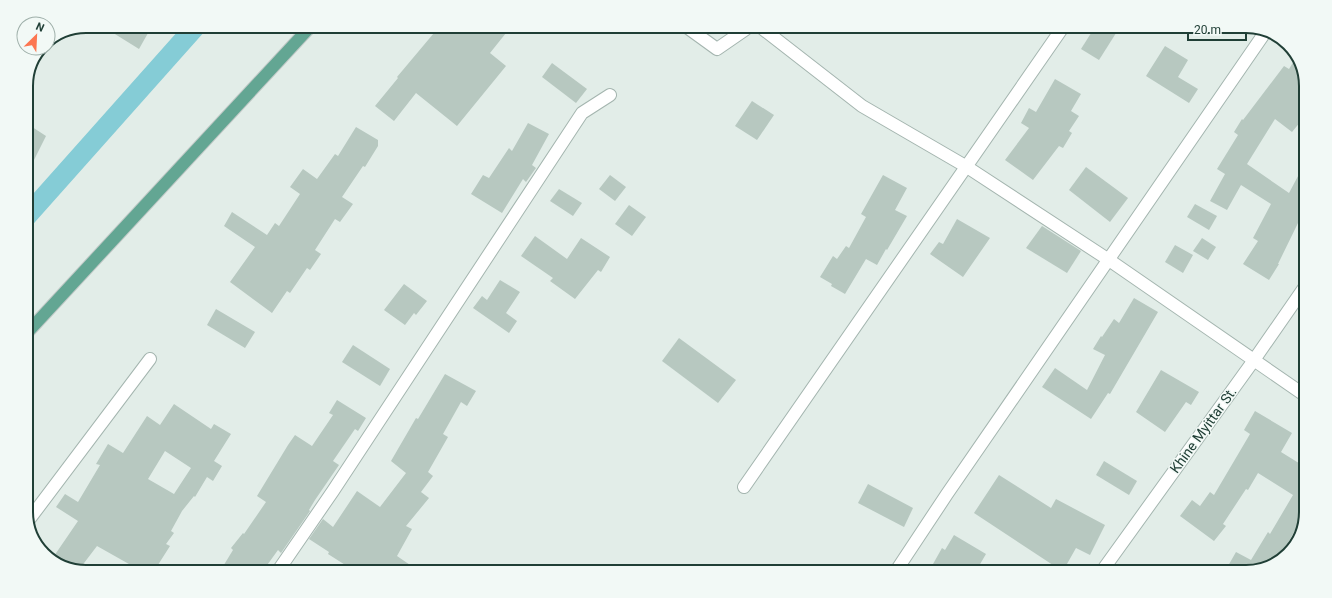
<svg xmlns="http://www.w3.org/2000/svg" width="1332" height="598" font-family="Roboto,sans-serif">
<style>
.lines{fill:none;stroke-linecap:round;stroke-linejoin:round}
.canal{stroke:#85ccd6;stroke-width:20}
.building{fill:#b7c8c0;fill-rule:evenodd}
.street-casing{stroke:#a4b5af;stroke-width:14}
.primary-casing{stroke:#c1c9c7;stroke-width:14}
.street{stroke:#fff;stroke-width:12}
.primary{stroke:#63a693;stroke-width:12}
.labels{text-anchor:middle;stroke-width:3;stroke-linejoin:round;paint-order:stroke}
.street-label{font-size:14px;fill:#203f36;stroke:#f2f9f6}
.rim{fill:none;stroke:#203f36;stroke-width:2}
</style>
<rect width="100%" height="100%" fill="#e2ede8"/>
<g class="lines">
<!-- canal -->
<polyline class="canal" points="26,217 196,26"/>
</g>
<!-- building -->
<g class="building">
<polygon points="102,26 152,26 139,49"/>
<polygon points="439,27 510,28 490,53 506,66 457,126 416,93 394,121 375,106 398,78 397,77"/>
<polygon points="1093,30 1118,30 1099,60 1081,49"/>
<polygon points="1165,46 1188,60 1178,77 1198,89 1189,103 1146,76"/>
<polygon points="1297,56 1306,82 1306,115 1292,132 1275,119 1247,164 1289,193 1305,163 1304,228 1298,223 1278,264 1279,264 1269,280 1243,264 1258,241 1253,238 1271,204 1241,185 1227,210 1210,201 1225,174 1217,169 1238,135 1234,132 1242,119 1243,120 1284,66 1289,69"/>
<polygon points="552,63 587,89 576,103 542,77"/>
<polygon points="1055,79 1081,94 1071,111 1079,116 1069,131 1072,133 1063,148 1059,146 1033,180 1005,160 1029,128 1021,123 1029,108 1036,112"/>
<polygon points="752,101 774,115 757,140 735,126"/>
<polygon points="26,123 46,136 26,176"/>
<polygon points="528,123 549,134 532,165 536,168 526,182 523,179 502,213 471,194 483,175 489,178 509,148 512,151"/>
<polygon points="356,127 378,140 378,146 365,167 363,166 342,197 353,204 340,222 335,219 315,250 321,254 310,270 307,268 290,293 287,291 272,313 230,282 255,247 224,226 232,212 267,235 275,223 279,226 300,194 290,187 303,169 317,179 335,154 338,156"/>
<polygon points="1086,167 1128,198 1110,222 1069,190"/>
<polygon points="610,175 626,187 615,201 599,189"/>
<polygon points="883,175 907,188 895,210 907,216 887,250 886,249 877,265 866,259 845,294 831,286 832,284 820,277 833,256 837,259 846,246 849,248 866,217 861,214"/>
<polygon points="559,189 582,203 573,216 550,201"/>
<polygon points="1195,204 1217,216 1209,230 1187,217"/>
<polygon points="629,205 646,217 632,236 615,224"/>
<polygon points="957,219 990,238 963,277 930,254 939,242 943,244"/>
<polygon points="1042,226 1081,251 1067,273 1026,248"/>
<polygon points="535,236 567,259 581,238 610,257 601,272 598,270 575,299 550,281 553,278 521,256"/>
<polygon points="1202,238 1216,247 1208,260 1193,251"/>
<polygon points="1175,245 1193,255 1183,273 1165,262"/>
<polygon points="500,280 520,292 506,313 517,321 509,333 473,308 482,296 487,300"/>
<polygon points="404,284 427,301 416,315 414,313 405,325 384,310"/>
<polygon points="1134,298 1158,312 1110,394 1108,393 1091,419 1042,387 1055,368 1087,390 1105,355 1093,349 1101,336 1102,337 1114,319 1119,323"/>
<polygon points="216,309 255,332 245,348 207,325"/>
<polygon points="679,338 736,380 718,403 662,361"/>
<polygon points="353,345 390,369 380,386 342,362"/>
<polygon points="1161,370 1199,392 1191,405 1186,402 1165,432 1136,412"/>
<polygon points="445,374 476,391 467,406 461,402 443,434 448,437 428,472 433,476 421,492 429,498 406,526 412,529 397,556 416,569 350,568 328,554 329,552 309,539 323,519 333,527 357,491 380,507 406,473 391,461 416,418 418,419"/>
<polygon points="337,400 366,418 358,431 355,429 333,461 339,465 315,500 309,510 310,511 281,553 278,550 265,568 222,568 233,550 231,548 243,533 244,534 266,502 257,496 288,445 295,435 312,446 333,415 329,413"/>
<path d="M174,404l37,25 3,-5 17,10 -17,27 8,5 -9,15 -6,-4 -12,20 -1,-1 -12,15 -11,20 3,2 -8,11 4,2 -14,22h-20l-39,-22 -16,21h-18l-11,-8 26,-38 -22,-14 9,-13 13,8 22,-37 -4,-1 12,-20 15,9 24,-37 13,9zM165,451l26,17 -17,26 -26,-15z"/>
<polygon points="1255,411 1292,433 1281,452 1302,465 1301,519 1287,545 1290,546 1279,562 1246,572 1238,572 1228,566 1236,552 1251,560 1268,532 1270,534 1293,495 1258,473 1248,490 1246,489 1223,524 1226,526 1214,541 1180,516 1192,500 1200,506 1210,492 1214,495 1250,434 1244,430"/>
<polygon points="1104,461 1137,481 1129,495 1096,475"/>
<polygon points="999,475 1051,508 1056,499 1105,525 1090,555 1076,548 1063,571 1062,571 974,513"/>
<polygon points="868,484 913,508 904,527 858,503"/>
<polygon points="954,535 986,554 976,571 946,571 933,564 942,548 945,550"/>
</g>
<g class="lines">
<!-- street casing -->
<g class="street-casing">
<g id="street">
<polyline points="688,28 717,49 746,29"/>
<polyline points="763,29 862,106 967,167 1109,260 1303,394"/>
<polyline points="744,487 1061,30"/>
<polyline points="28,521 150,359"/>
<polyline points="280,568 333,491 582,113 610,95"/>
<polyline points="896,571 947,494 1266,31"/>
<polyline points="1102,571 1254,360 1304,288"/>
</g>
</g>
<!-- primary casing -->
<g class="primary-casing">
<polyline id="primary" points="26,334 310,27"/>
</g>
<!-- street -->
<use href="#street" class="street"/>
<!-- primary -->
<use href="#primary" class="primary"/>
</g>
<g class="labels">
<!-- street labels -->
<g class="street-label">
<text transform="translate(1203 430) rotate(-54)" y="5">Khine Myittar St.</text>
</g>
</g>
<!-- crop -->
<path d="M0 0H1332V598H0ZM86 33H1246A53 53 0 0 1 1299 86V512A53 53 0 0 1 1246 565H86A53 53 0 0 1 33 512V86A53 53 0 0 1 86 33Z" fill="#f2f9f6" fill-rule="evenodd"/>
<path class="rim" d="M86 33H1246A53 53 0 0 1 1299 86V512A53 53 0 0 1 1246 565H86A53 53 0 0 1 33 512V86A53 53 0 0 1 86 33Z"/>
<!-- north arrow -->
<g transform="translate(36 36) rotate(24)"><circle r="19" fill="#f2f9f6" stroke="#9eafa9"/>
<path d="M0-3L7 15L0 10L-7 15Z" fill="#fc7651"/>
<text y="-6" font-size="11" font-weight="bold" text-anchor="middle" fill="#203f36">N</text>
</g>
<!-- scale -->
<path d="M1188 34v6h58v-6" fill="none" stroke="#203f36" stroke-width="2"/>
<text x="1194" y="34" font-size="12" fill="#203f36" stroke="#f2f9f6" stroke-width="3" paint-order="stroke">20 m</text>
</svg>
